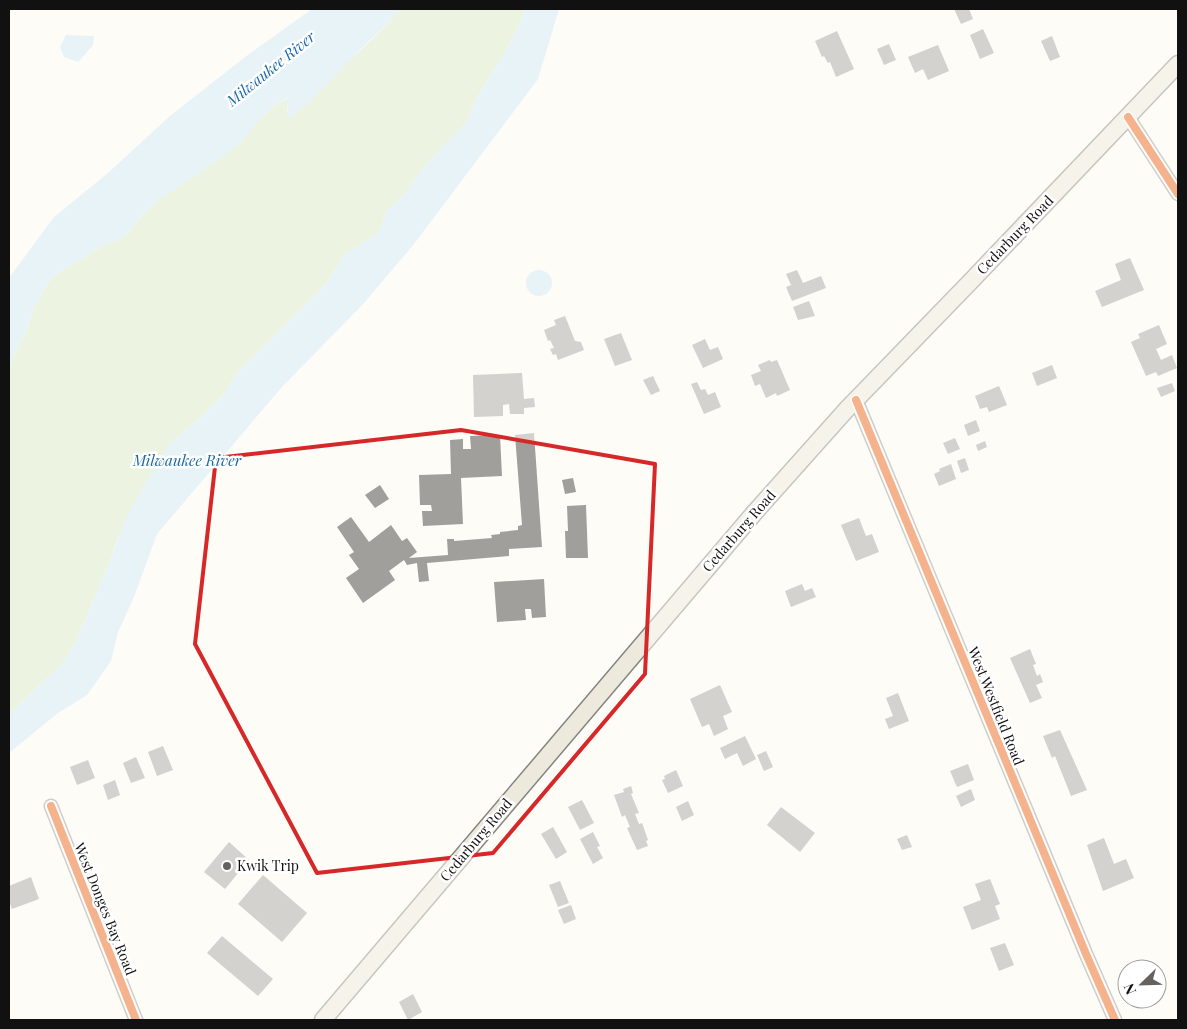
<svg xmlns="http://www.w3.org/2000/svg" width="1187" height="1029" font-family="'Playfair Display',serif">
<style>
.forest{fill:#d8eac5}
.water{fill:#cde8f7}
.building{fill:#a19f9c}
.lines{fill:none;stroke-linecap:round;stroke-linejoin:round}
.minor-casing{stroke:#979795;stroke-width:15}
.major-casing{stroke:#858482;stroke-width:19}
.minor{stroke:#fffffe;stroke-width:12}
.major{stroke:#ede9dc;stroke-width:16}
.cycleway-casing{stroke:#fff;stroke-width:11}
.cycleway{stroke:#e8590c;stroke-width:8}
.marked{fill:none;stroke:#d62828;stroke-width:4;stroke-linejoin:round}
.poi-dot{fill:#646362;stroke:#fff;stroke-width:2}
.labels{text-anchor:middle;stroke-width:5;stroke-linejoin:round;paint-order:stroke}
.street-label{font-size:14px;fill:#111;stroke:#fff}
.poi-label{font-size:14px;fill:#111;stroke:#fff;text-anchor:start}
.water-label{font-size:15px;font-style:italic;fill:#1768a6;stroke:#fff}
</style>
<rect width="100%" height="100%" fill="#fdfcf7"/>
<!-- forest -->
<path class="forest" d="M400,9h125l-5,15 -16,30 -30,48 -7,20 -40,41 -21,29 -20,20 -7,20 -36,24 -17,28 -88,88 -15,23 -26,26 -28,23 -51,94 -9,26 -33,77 -13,22 -54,51v-349l17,-33 8,-25 18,-30 49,-30 23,-10 16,-19 16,-16 102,-81 16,-15 14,-8 -1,15c40,-33 81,-65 113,-104z"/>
<!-- water -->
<g class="water">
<path d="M312,9h88c-13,16 -28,29 -43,44 -22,23 -43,47 -69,67l-1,-22 -13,8 -16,15 -16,20 -18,15 -68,46 -16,16 -16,19 -23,10 -49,30 -18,30 -8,25 -17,33v-87l45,-61 54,-44 62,-57 79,-62z"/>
<polygon points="525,9 559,9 538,79 414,244 364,303 281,388 157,534 134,597 118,632 111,661 87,695 58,713 9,753 9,714 63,663 76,641 109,564 127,515 169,444 197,421 223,395 238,372 326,284 343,256 379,232 386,212 406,192 427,163 467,122 474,102 504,54 520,24"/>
<polygon points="66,35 94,36 93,45 78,62 64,57 60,47"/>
<circle cx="539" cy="283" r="13"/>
</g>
<!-- building -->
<g class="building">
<polygon points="954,9 969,9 973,19 961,24"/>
<polygon points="983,29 994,53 980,59 970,35"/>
<polygon points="837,31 854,69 836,77 830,62 828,63 824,56 822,57 815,41"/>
<polygon points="1052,36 1060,57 1050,61 1041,41"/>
<polygon points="889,44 896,60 884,65 877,49"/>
<polygon points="938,45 949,71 928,80 923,69 915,73 908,57"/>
<polygon points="1130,258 1144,290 1102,307 1095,291 1121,280 1115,264"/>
<polygon points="797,270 803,283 821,276 826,288 792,301 786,287 791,285 786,274"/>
<polygon points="809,301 815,316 798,320 793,307"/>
<polygon points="565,316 575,341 581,342 584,350 558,360 556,354 553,355 550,349 554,348 550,340 548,341 544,330 556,325 554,320"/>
<polygon points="1159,325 1167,344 1156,349 1161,360 1172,355 1177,368 1158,376 1156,372 1146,376 1131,342 1140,338 1138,334"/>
<polygon points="621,333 632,360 615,366 604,339"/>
<polygon points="705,339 710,350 718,347 723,359 703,368 692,345"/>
<polygon points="770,360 771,362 777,360 790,390 777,396 776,393 766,398 760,384 755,386 751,375 761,371 758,365"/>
<polygon points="1052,365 1057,378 1037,386 1032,373"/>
<polygon points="522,373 524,399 534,398 535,407 524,408 524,414 510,414 509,404 503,405 503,416 474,417 473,375"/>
<polygon points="653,376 660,391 651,395 643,380"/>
<polygon points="697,382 701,390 705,389 708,395 715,392 721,407 704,414 691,384"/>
<polygon points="1172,383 1175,391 1161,397 1157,388"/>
<polygon points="999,386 1007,405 989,412 987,407 980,409 975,396"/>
<polygon points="976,420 980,431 968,436 964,425"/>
<polygon points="534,433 542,547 509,549 509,556 427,563 429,581 419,582 417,563 407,565 404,560 389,571 395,580 363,603 346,578 359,569 349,555 354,552 337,527 351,517 369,542 391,525 402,541 407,538 417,552 409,558 448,555 447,539 454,539 454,541 492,538 491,535 500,534 500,532 518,530 518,526 522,525 515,435"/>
<polygon points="500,435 502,476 461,478 463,524 423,526 422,511 432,511 431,505 420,505 419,475 451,474 450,440 463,439 463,449 471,449 470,436"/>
<polygon points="955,438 960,449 948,454 943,443"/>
<polygon points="985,441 987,447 978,451 976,445"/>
<polygon points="965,458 969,470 961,473 957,461"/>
<polygon points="951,464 956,479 939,486 934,474 940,471 939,469"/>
<polygon points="573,478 576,492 565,494 562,480"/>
<polygon points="380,485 389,499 375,508 365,495"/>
<polygon points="586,505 588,558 566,558 565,531 568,531 567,506"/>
<polygon points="859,518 866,536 872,534 879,552 856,561 841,525"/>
<polygon points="544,579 546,617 532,618 531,609 525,609 526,620 497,622 494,582"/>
<polygon points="802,584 805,591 812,588 816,597 791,607 785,591"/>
<polygon points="1030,649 1036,664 1033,665 1037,676 1040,674 1043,682 1036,685 1042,698 1030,703 1010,658"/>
<polygon points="720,685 732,712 723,716 728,729 714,736 709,724 702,727 690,699"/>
<polygon points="898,693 909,721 889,729 885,719 893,716 886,698"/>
<polygon points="1060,730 1087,790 1071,796 1055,756 1052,758 1043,736"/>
<polygon points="745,736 756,759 743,766 737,753 725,759 720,748"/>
<polygon points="163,746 173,770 157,776 148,752"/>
<polygon points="766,751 773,767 764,771 757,755"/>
<polygon points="136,757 145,778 131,783 123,763"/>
<polygon points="88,760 95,778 77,785 70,767"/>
<polygon points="968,764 974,780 957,787 950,771"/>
<polygon points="676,770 683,786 668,793 662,780 665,779 664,776"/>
<polygon points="115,780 120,795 108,800 103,785"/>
<polygon points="631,786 633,793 631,794 639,813 635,814 639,824 642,823 648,840 646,841 648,846 637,850 627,828 630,827 625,815 622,817 614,795 624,792 623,789"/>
<polygon points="971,789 975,800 961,807 956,796"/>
<polygon points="582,800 594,823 580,830 568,807"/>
<polygon points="688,801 694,815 682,821 676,807"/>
<polygon points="781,807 815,833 800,852 767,825"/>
<polygon points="553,827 567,852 556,859 541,834"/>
<polygon points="593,832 600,846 597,847 603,858 593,864 580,839"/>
<polygon points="907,835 912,847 902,850 897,839"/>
<polygon points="1104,838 1114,864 1126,859 1134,878 1103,891 1087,845"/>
<polygon points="229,842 249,860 225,889 204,872"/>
<polygon points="263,875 307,913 282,942 238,904"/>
<polygon points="31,877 39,899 12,909 9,901 9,886"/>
<polygon points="990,879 1000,904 995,906 1000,919 972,930 963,907 981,900 975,884"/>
<polygon points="560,881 569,903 558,907 549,885"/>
<polygon points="571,905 576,919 564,924 558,910"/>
<polygon points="222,936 273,979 258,996 207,953"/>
<polygon points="1005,943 1014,965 999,971 990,948"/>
<polygon points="413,994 422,1012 408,1020 399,1002"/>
</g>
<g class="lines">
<!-- minor casing -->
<g class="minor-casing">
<g id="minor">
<polyline points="1128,117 1178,194"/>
<polyline points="856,400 1086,954 1115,1020"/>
<polyline points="51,806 136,1020"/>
</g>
</g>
<!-- major casing -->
<g class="major-casing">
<polyline id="major" points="323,1020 755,512 847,409 972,280 1178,64"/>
</g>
<!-- minor -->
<use href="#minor" class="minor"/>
<!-- major -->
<use href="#major" class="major"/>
<!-- cycleway casing -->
<g class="cycleway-casing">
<g id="cycleway">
<polyline points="1128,117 1178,194"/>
<polyline points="856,400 1086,954 1115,1020"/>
<polyline points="51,806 136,1020"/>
</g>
</g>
<!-- cycleway -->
<use href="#cycleway" class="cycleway"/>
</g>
<!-- marked area -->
<path d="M0 0H1187V1029H0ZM461,430l194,34 -10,210 -152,179 -176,20 -122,-229 21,-186z" fill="#fdfcf7" fill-opacity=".55" fill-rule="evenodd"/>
<path class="marked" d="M461,430l194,34 -10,210 -152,179 -176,20 -122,-229 21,-186z"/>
<!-- markers -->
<circle class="poi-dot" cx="227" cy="866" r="5"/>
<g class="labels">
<!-- street labels -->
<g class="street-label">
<text transform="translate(1015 235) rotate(-46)" y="5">Cedarburg Road</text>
<text transform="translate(739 531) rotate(-49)" y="5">Cedarburg Road</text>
<text transform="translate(996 706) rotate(68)" y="5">West Westfield Road</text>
<text transform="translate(476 840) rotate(-50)" y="5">Cedarburg Road</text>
<text transform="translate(105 909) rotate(68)" y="5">West Donges Bay Road</text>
</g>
<!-- poi labels -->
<g class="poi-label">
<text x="237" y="871">Kwik Trip</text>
</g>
<!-- water labels -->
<g class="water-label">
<text transform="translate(271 69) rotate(-39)" y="5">Milwaukee River</text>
<text x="187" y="466">Milwaukee River</text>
</g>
</g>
<!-- border -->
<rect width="1187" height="1029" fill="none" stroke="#111111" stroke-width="20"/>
<!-- north arrow -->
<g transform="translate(1142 984) rotate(247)"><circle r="24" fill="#ffffff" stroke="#a0a0a0"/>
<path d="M0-4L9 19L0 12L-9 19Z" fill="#646362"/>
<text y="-8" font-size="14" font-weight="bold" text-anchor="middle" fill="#111111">N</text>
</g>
</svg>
